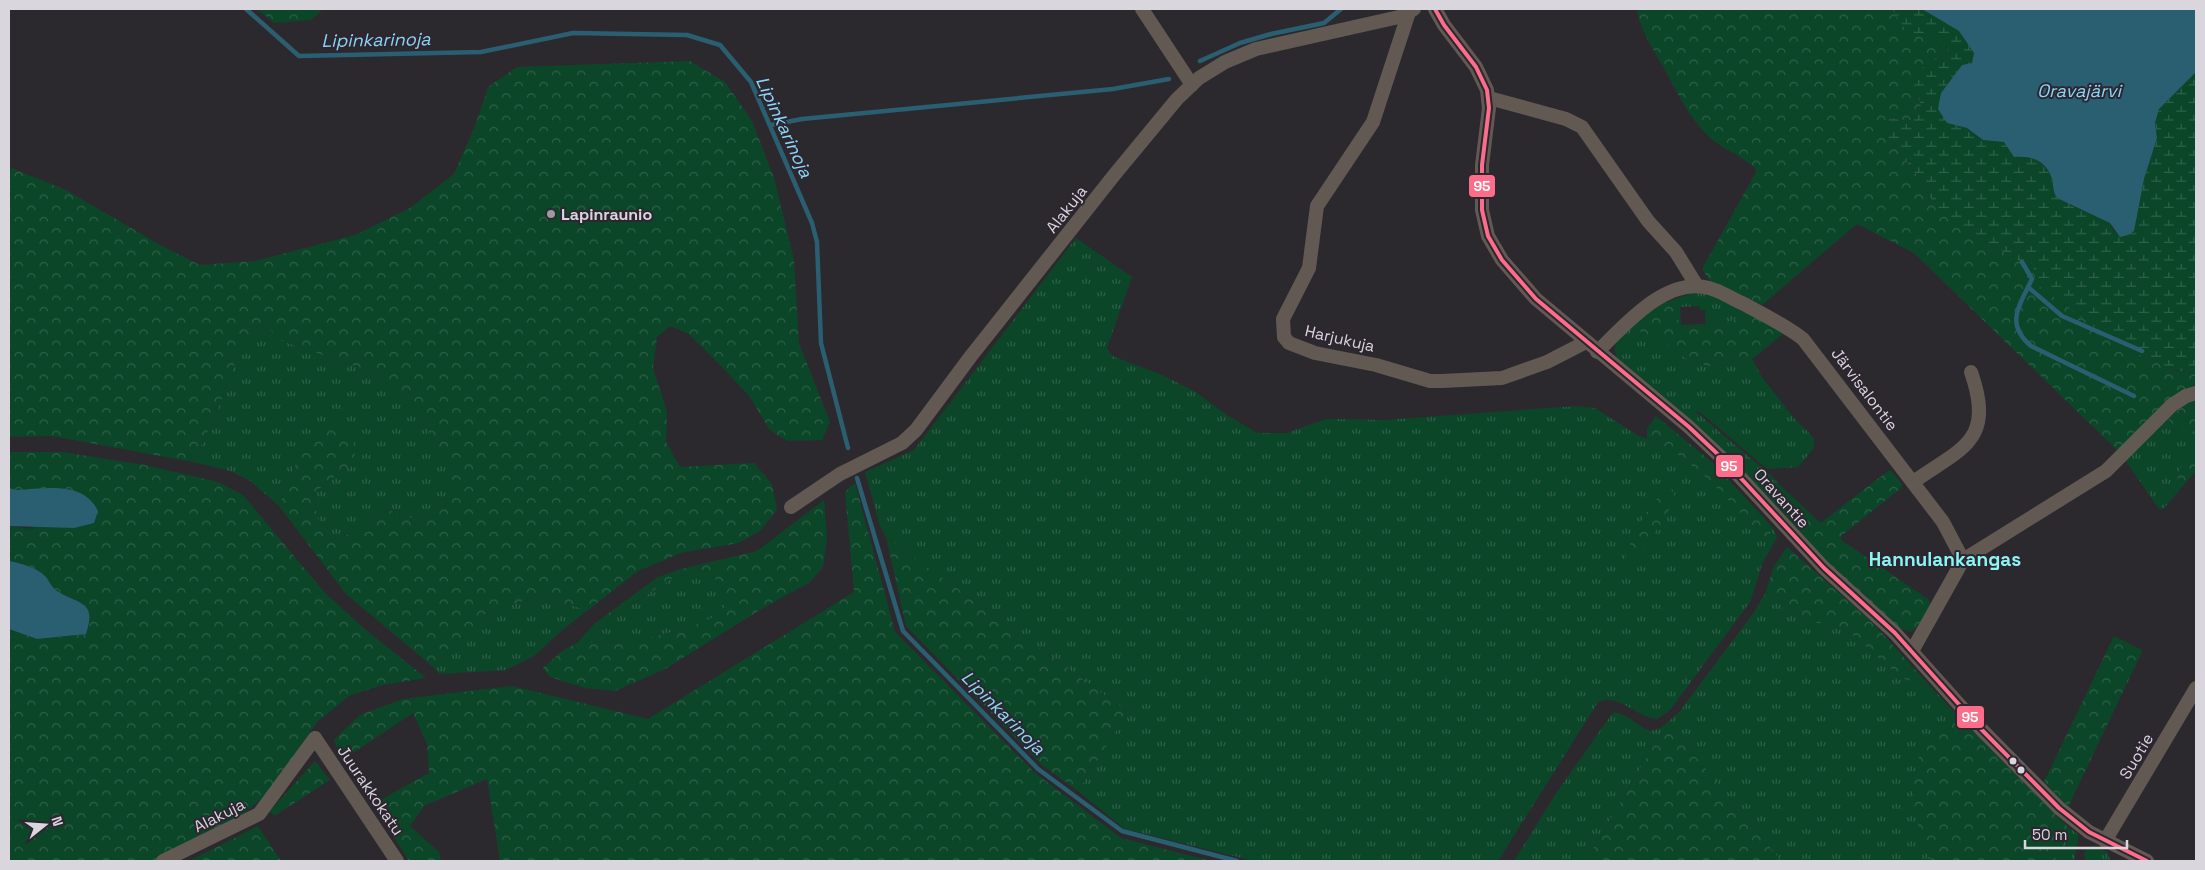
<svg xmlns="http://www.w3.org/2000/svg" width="2205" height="870" font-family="'Space Grotesk',sans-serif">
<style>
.grass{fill:url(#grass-tufts);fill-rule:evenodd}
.forest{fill:url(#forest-crowns)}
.wetland{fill:url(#wetland-marsh)}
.water{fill:#2a5f72}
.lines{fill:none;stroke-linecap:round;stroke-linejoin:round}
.stream{stroke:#2a5f72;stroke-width:4.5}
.minor{stroke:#625953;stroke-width:14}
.bus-1-casing{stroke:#2d2631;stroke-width:8}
.bus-1{stroke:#fb6d88;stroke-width:4}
.poi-dot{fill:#9d99a0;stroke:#2d2631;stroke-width:2}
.bus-dot{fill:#dad6dd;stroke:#2d2631;stroke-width:2}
.labels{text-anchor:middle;stroke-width:4;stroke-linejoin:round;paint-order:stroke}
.street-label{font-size:16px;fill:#dad6dd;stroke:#2d2631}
.poi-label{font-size:16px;font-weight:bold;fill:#dad6dd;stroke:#2d2631;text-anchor:start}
.water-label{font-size:18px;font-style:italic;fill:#8ad7f5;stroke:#2d2631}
.quarter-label{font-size:19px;font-weight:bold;fill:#8bf6f1;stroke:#2d2631}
.line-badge{stroke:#2d2631;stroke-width:2}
.badge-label{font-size:14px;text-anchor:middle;font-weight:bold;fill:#fff}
</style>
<defs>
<pattern id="grass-tufts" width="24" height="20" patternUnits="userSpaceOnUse" patternTransform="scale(1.25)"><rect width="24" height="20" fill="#0b4629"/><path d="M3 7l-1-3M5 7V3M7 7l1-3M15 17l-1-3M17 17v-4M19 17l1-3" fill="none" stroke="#2e6048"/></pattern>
<pattern id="forest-crowns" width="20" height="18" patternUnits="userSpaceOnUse" patternTransform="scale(1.25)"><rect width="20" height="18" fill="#0b4629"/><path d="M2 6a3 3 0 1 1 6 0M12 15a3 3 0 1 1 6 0" fill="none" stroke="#2e6048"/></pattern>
<pattern id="wetland-marsh" width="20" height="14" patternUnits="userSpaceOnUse" patternTransform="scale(1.25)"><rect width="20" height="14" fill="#0b4629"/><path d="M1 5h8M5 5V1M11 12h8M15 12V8" fill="none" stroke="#2e6048"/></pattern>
</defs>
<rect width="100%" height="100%" fill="#2c292e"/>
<!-- grass -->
<g class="grass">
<path d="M1076,238l56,39 -25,71 5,8 48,18 34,17 33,24 30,18h30l39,-14 59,1 192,-14 18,2 42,27 33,13 39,32 59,58 5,-10 4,9 -14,25 -13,40 -80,108 -13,9c-22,-2 -37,-26 -59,-17l-100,159h-244l-129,-32 -47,-38 50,-79 -242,-175 -6,-11 -15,-54 49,-22z"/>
<path d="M1691,293l17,1 40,19c-19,13 -45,13 -67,14l-2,-1 -2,-19 -8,-6zM1700,306v4h5l1,14 -25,1 -1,-18z"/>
<polygon points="264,322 279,340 360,368 406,394 452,471 452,497 436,516 408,518 387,509 360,531 337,538 317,518 314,494 328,481 354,464 302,448 279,506 249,480 230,471 193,462 215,417 245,336"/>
<path d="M1632,325l9,7 23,10 20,15 23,9h12l22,-7h11l10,18 31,40 21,21v10l-16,19 -31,2 -67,-57 -5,-1 79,67 3,4 -11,11h-3l-146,-135c-7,-15 5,-23 15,-33z"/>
<polygon points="2168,419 2171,423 2192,432 2196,429 2196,448 2191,451 2177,477 2182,487 2164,508 2159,509 2125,460"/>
<polygon points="705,570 717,581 727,602 720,615 688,628 636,641 578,642 594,624 635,602 673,578"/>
<path d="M1765,594l10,3 11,12 22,14h21l17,6 55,49 30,9 24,26 -31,34 2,104 6,10h-151l-104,-127 -10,-1 -9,5 -72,123h-72l41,-66 56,-80 4,-3c34,10 27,37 65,-1l72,-96z"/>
<polygon points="537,596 588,610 560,632 534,656 506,670 440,674 432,666 452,649 483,615"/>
<polygon points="2068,827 2079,835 2074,861 2054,861 2060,854"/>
<polygon points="2094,846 2107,852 2111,861 2086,861 2084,854 2087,848"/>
</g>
<!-- forest -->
<g class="forest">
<polygon points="257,9 323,9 311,20 274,23"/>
<path d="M1637,9h255l5,8 23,18c17,-1 20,4 30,18l-16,6 -16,37 3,10 -4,12c-13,6 -20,-2 -31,2v16l32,40 15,26 46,37 43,23 11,2 141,106 22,4v13l-77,65 -205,-199 -57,-29 -95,81 -52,-24 -8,-12 54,-97 -1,-4c-14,-13 -35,-20 -47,-32 -20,-20 -31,-44 -44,-68 -11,-19 -24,-37 -27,-59z"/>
<path d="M690,61l35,21 27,39 22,57 20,82 5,83 31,79 -8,18 -35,1 -17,-11 -21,-34 -28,-30 -32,-32 -19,-8 -13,11 -4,31 14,44 -1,30 14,25 74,-4 18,21 5,26 -18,22 -21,11 -57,10 -43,18 -50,39 -51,-14 -54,19 -31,34 -20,17 -86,-72 -67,-88 23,-58 26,-24c23,9 29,15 26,40l-26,17 -14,13 3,24 20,20 23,-7 27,-22 21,9 28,-2 16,-19v-26l-46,-77 -46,-26 -81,-28 -15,-18 -19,14 -30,81 -22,45 -141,-26 -43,1v-270l57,23 96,56 38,19 55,-4 100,-26 55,-27 44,-34 21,-48 13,-39 29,-20z"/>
<path d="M1669,301l8,6 2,19 2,1c22,-1 48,-1 67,-14l36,20 -32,26h-11l-22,7h-12l-23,-9 -20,-15 -23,-10 -9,-7 22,-17z"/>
<path d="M2196,399v30c-10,7 -22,-1 -28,-10l20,-18z"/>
<polygon points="1656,416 1713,463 1773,528 1768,538 1760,533 1709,480 1670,448 1647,439 1647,429"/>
<path d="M2196,448v23l-14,16 -5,-10c4,-11 8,-23 19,-29z"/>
<path d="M9,452h53l83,13 73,17 25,13 82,98 42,38 59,47 -44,7 -33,11 -32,26 -48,70 -38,33 -77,36h-145v-232l28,10 49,-5c12,-34 -9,-30 -29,-43 -6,-4 -8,-11 -12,-15 -9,-9 -25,-13 -36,-15v-35l25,3 -18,-39 -7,-2z"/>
<polygon points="1888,471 1891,471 1902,484 1901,488 1841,536 1841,540 1928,599 1931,604 1918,626 1911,632 1899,628 1828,563 1763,493 1766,493 1777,482 1818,521 1822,522"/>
<polygon points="855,483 895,632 1035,773 1121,838 1211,861 500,861 487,779 424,806 410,826 439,852 441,861 409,861 373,804 429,773 427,744 413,713 342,760 334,740 360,715 403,699 512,686 648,719 854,592 845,492"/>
<path d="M1669,489l5,1c4,16 -33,63 -46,73l-3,-4c5,-21 26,-61 44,-70z"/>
<polygon points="824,500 827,538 823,567 809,583 768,605 665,669 615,691 585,688 550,677 543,668 561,652 578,642 636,641 688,628 719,615 727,602 717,581 705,570 673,578 635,602 594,624 658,577 681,569 757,551"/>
<polygon points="886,537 1128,712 1078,791 1042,765 906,626"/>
<polygon points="1787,547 1870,620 1931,687 1901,678 1846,629 1829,623 1808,623 1786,609 1775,597 1765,594 1774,566"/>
<polygon points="2114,636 2142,650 2142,652 2069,805 2070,809 2044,782"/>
<path d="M1955,713l113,114 -8,27 -6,7h-122c-17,-27 -27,-86 -8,-114 8,-12 21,-23 31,-34z"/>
<polygon points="1667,733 1677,734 1781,861 1586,861 1658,738"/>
<polygon points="315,761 330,780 274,816 270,811"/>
<polygon points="258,826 281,861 189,861"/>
</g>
<!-- wetland -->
<path class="wetland" d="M1892,9h30l37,22 15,22 -2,10 -10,2 -21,28 6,30 20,5 16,12 21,2 10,15c17,-2 33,4 38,22 2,8 0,12 5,19l53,25 5,10 29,-54 13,-41 -2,-15 4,-14 37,-37v302c-60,-9 -111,-55 -160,-90l-3,-20 -11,-2 -43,-23 -28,-17 -18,-20 -15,-26 -32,-40v-16c11,-4 18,4 31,-2l4,-12 -7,-24 4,-11 16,-12 16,-6c-16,-23 -20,-15 -43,-21z"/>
<!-- water -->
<g class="water">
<path d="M1922,9h274v63l-37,37 -4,14 2,15 -13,41 -10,52 -6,4 -8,2 -10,-14 -53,-25c-5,-8 -3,-11 -5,-19 -5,-18 -21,-24 -38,-22l-10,-15 -21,-2 -16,-12 -20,-5 -9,-14 3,-16 21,-28 10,-2 2,-10 -15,-22z"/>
<path d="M9,488l7,2c29,-1 67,-10 82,21l-4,12 -20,5 -65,-2z"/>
<path d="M9,561c11,2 27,6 36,15 4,4 6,11 12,15 20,13 41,9 29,43l-49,5 -28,-10z"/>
</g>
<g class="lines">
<!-- stream -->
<g class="stream">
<polyline points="246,9 299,56 481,52 573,33 687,35 720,45 751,82 812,223 817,242 821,343 848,448"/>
<polyline points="1200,61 1240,43 1271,34 1324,23 1341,9"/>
<polyline points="771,125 802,119 1113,89 1169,79"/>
<path d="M2022,262l10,17c-12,26 -28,44 -1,67l103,50"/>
<polyline points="2028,287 2062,316 2142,351"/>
<polyline points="857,478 903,631 1038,769 1122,831 1237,861"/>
</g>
<!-- minor -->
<g class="minor">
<polyline points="1142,9 1192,85"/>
<polyline points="1435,9 1444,25 1476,67 1487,90 1489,108 1482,165 1482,210 1488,236 1502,260 1536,299 1689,427 1725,461 1824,568 1895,633 1981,729 2059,808 2089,832 2147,861"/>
<polyline points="1409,12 1373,122 1317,206 1309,268 1283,319 1284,337 1289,343 1315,353 1376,365 1430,381 1442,381 1502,378 1547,362 1586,342"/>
<polyline points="1489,98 1566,119 1582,127 1648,221 1676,252 1697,286"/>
<path d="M1597,352c28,-27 69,-76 112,-64 12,3 23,11 35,16 20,11 41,21 59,35l140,183 20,38 -51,91"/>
<path d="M1913,482c50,-35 82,-41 58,-110"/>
<polyline points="791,507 840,474 902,443 916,430 971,356 1115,174 1177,99 1199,78 1225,62 1256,49 1399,17 1414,9"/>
<polyline points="1963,560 2106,471 2172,405 2186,396 2196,393"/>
<polyline points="2105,841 2196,688"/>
<polyline points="163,861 259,814 315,738 397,861"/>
</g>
<!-- bus-1 casing -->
<g class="bus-1-casing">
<polyline id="bus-1" points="1435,9 1444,25 1476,67 1487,90 1489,108 1482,165 1482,210 1488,236 1502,260 1536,299 1689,427 1725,461 1824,568 1895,633 1981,729 2059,808 2089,832 2147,861"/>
</g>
<!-- bus-1 -->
<use href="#bus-1" class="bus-1"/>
</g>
<!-- markers -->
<circle class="poi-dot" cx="551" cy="214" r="5"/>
<g class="bus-dot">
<circle cx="2013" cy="761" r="4.5"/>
<circle cx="2021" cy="770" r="4.5"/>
</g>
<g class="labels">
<!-- street labels -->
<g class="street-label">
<text transform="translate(1066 209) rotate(-52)" y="6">Alakuja</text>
<text transform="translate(1340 338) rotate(13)" y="6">Harjukuja</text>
<text transform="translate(1865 389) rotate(53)" y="6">Järvisalontie</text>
<text transform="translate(1782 498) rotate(48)" y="6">Oravantie</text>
<text transform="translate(2136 756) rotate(-59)" y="6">Suotie</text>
<text transform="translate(371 790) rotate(56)" y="6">Juurakkokatu</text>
<text transform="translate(219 815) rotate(-27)" y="6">Alakuja</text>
</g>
<!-- poi labels -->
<g class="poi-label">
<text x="561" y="220">Lapinraunio</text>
</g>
<!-- water labels -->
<g class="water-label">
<text transform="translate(376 40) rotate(-1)" y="6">Lipinkarinoja</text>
<text x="2079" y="97">Oravajärvi</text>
<text transform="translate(784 127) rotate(65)" y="6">Lipinkarinoja</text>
<text transform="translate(1003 713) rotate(45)" y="6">Lipinkarinoja</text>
</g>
<!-- quarter labels -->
<g class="quarter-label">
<text x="1945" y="566">Hannulankangas</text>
</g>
</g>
<g class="line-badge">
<rect x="1468" y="174" width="28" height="24" rx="5" fill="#fb6d88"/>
<rect x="1715" y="454" width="29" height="24" rx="5" fill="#fb6d88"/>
<rect x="1956" y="705" width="29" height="24" rx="5" fill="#fb6d88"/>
</g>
<g class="badge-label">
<text x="1482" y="191">95</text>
<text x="1729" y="471">95</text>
<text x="1970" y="722">95</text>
</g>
<!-- border -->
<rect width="2205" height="870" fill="none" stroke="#dad6dd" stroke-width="20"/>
<!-- north arrow -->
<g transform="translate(45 825) rotate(73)" stroke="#2d2631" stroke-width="4" paint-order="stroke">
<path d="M0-4L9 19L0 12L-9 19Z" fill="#dad6dd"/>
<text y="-8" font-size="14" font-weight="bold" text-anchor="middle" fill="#dad6dd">N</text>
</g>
<!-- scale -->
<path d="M2025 840v8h102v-8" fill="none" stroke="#dad6dd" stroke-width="2.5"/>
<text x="2032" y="840" font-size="15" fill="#dad6dd" stroke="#2d2631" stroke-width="4" paint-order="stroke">50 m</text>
</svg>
